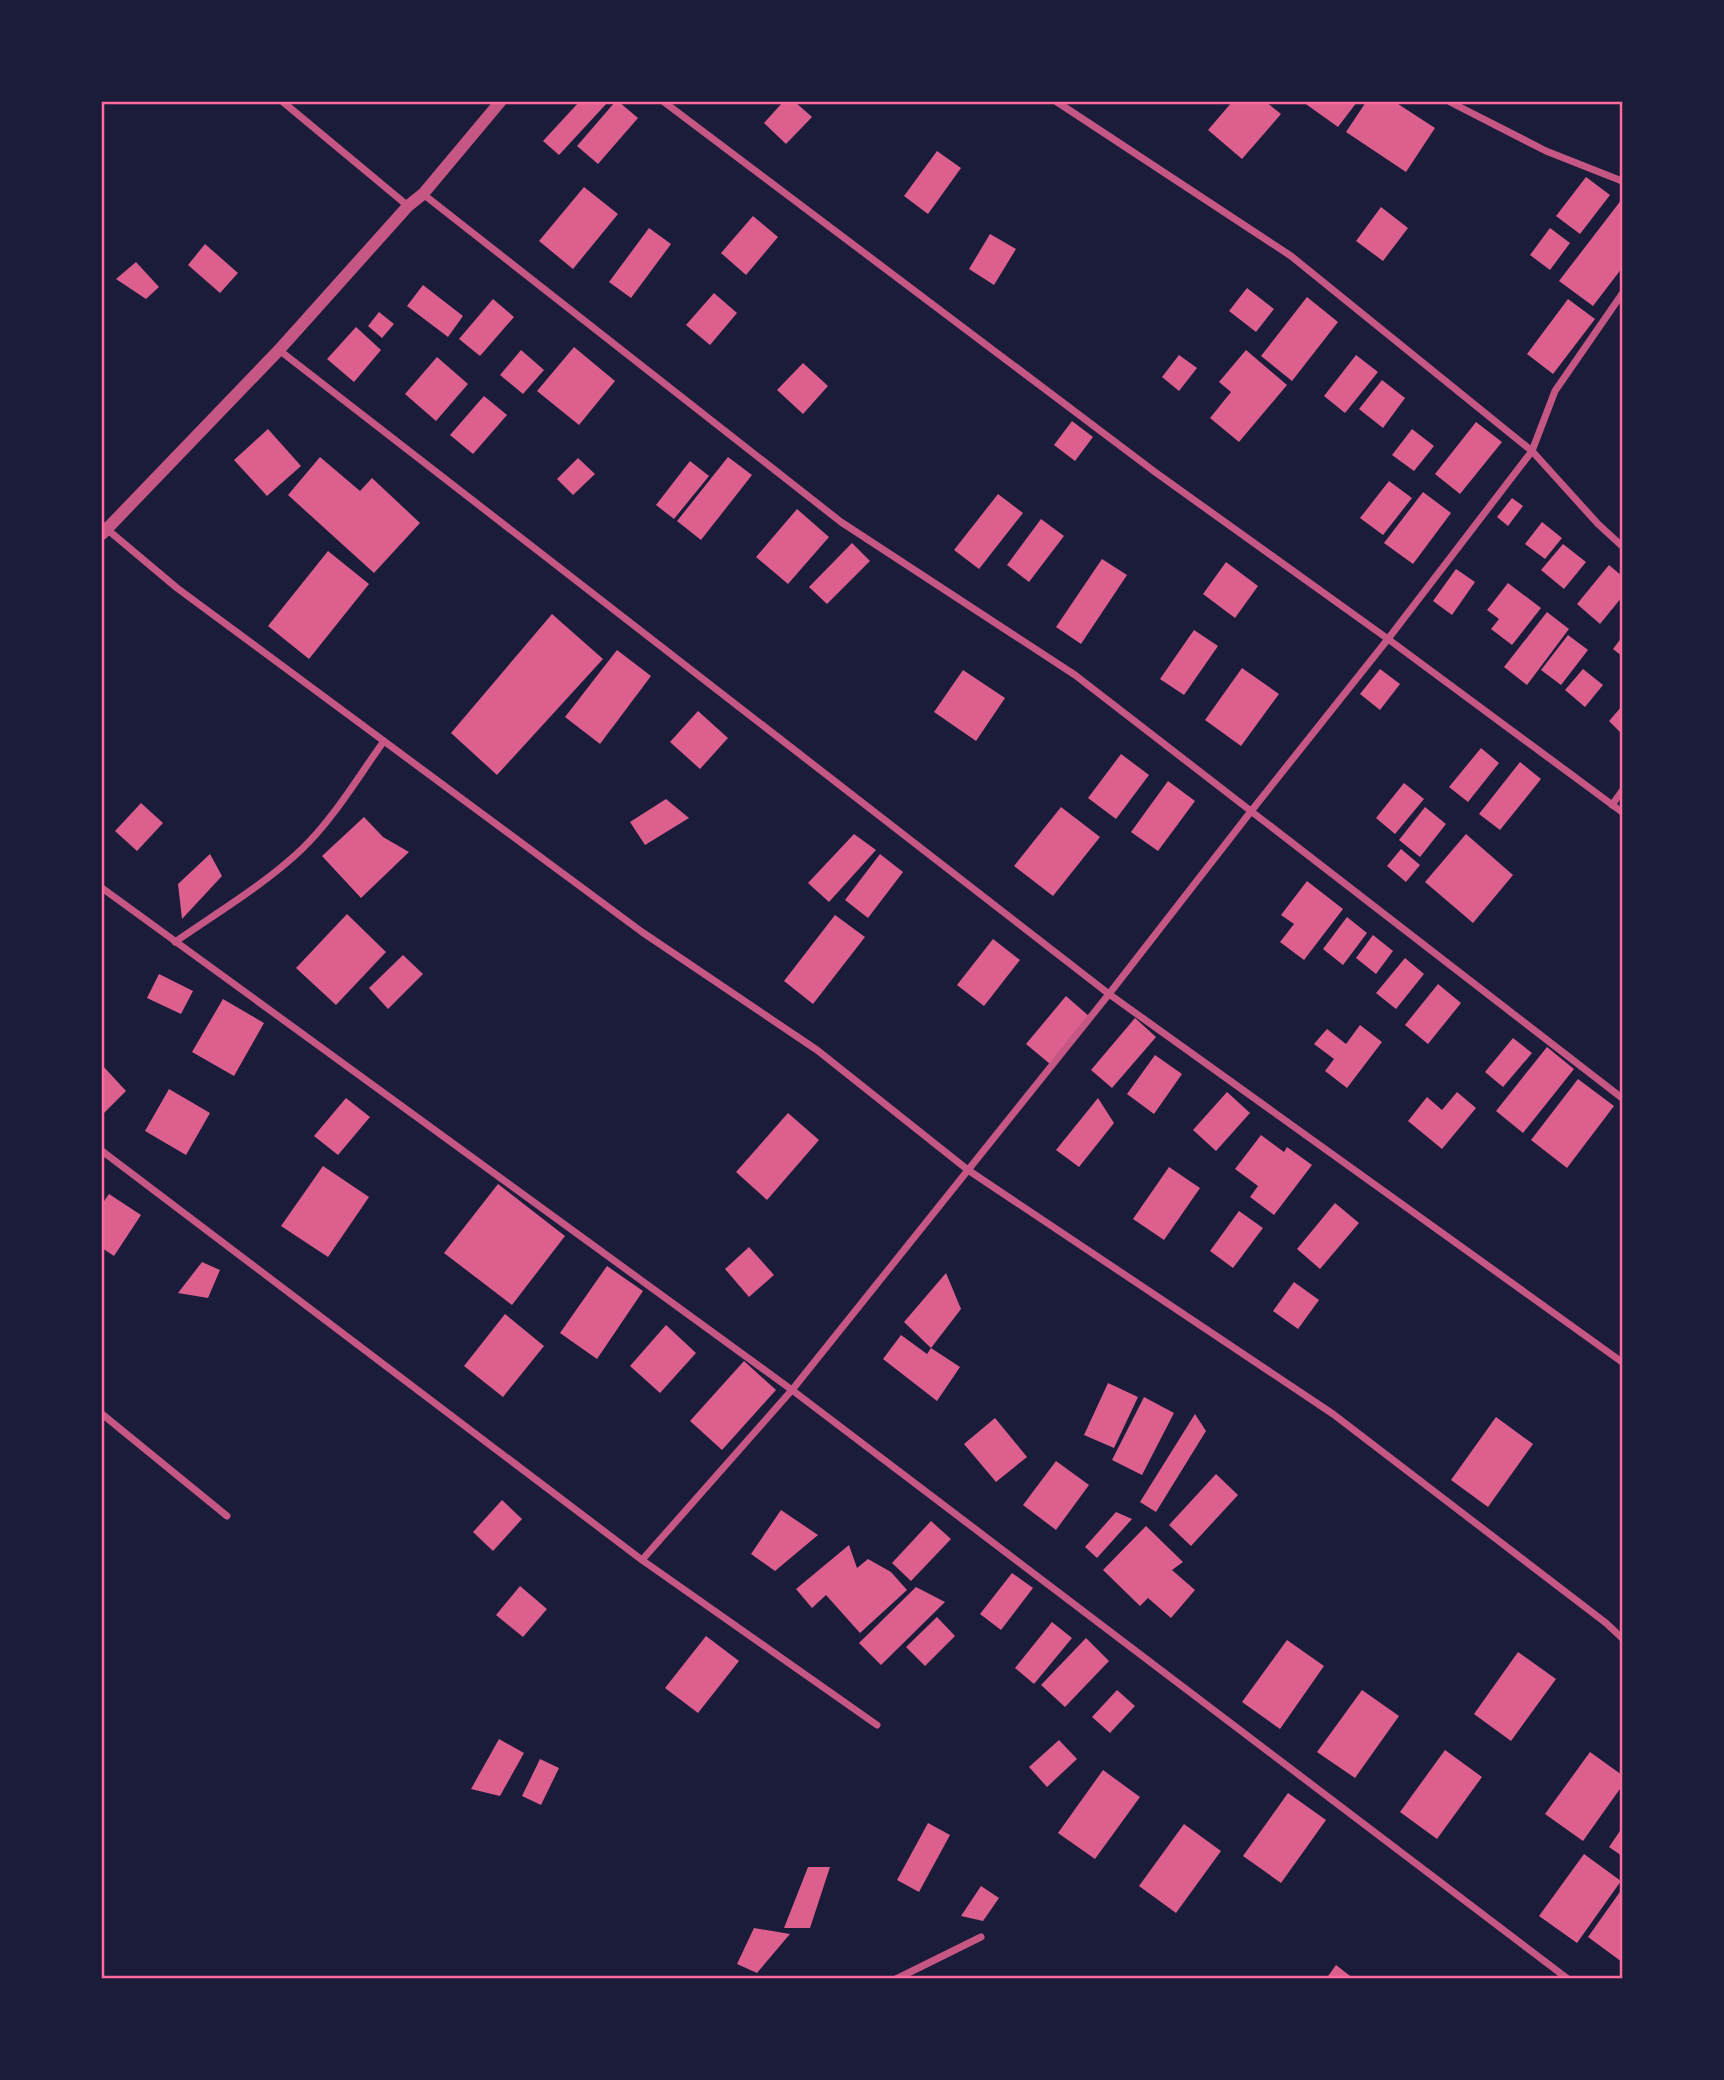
<svg xmlns="http://www.w3.org/2000/svg" width="1724" height="2080" font-family="'Nunito Sans',sans-serif">
<style>
.building{fill:#dd5f8e}
.lines{fill:none;stroke-linecap:round;stroke-linejoin:round}
.minor{stroke:#c65784;stroke-width:7}
.tertiary{stroke:#c65784;stroke-width:12}
.neatline{fill:none;stroke:#ff6b9d;stroke-width:2.5}
</style>
<rect width="100%" height="100%" fill="#1b1b3a"/>
<!-- building -->
<g class="building">
<polygon points="579,102 608,102 559,155 543,141"/>
<polygon points="615,102 619,102 638,118 598,164 577,146"/>
<polygon points="783,102 795,102 812,117 786,144 764,123"/>
<polygon points="1232,102 1266,102 1281,114 1242,159 1208,130"/>
<polygon points="1303,102 1357,102 1338,127"/>
<polygon points="1366,102 1395,102 1435,128 1406,172 1346,132"/>
<polygon points="937,151 961,168 928,214 904,196"/>
<polygon points="1586,177 1610,195 1580,234 1556,216"/>
<polygon points="584,187 618,214 573,269 539,241"/>
<polygon points="1622,199 1622,268 1593,306 1559,281"/>
<polygon points="1381,207 1408,228 1383,261 1356,241"/>
<polygon points="753,216 778,237 746,275 721,253"/>
<polygon points="649,228 671,244 631,298 609,282"/>
<polygon points="1550,228 1570,243 1550,270 1530,255"/>
<polygon points="990,234 1016,249 994,285 969,269"/>
<polygon points="205,244 238,273 220,293 188,265"/>
<polygon points="136,262 159,287 146,299 116,279"/>
<polygon points="423,285 463,316 448,337 407,306"/>
<polygon points="1247,288 1274,309 1256,332 1229,311"/>
<polygon points="714,293 737,313 710,345 686,325"/>
<polygon points="1307,297 1338,322 1292,381 1261,356"/>
<polygon points="493,299 514,317 480,356 459,339"/>
<polygon points="1568,299 1595,319 1553,374 1527,354"/>
<polygon points="379,312 394,324 382,338 368,326"/>
<polygon points="356,327 381,350 354,382 327,359"/>
<polygon points="574,347 615,381 579,425 537,391"/>
<polygon points="521,350 544,370 523,394 500,375"/>
<polygon points="1246,350 1287,385 1239,442 1210,418 1231,392 1219,382"/>
<polygon points="1179,355 1197,368 1179,391 1162,377"/>
<polygon points="1356,355 1378,372 1345,413 1324,396"/>
<polygon points="437,357 468,384 436,421 405,394"/>
<polygon points="803,363 828,386 803,414 777,390"/>
<polygon points="1382,380 1405,398 1383,428 1359,409"/>
<polygon points="484,396 507,415 473,454 450,435"/>
<polygon points="1072,421 1093,437 1075,461 1054,445"/>
<polygon points="1476,422 1502,442 1460,494 1435,474"/>
<polygon points="268,429 301,466 267,496 234,460"/>
<polygon points="1412,429 1434,446 1414,471 1392,455"/>
<polygon points="320,457 360,491 372,478 420,523 374,573 288,495"/>
<polygon points="728,457 752,475 701,540 677,521"/>
<polygon points="578,458 595,474 573,495 557,479"/>
<polygon points="690,461 709,476 674,519 656,505"/>
<polygon points="1389,481 1412,498 1383,535 1360,518"/>
<polygon points="1423,492 1451,513 1413,564 1384,543"/>
<polygon points="998,494 1023,513 979,569 954,550"/>
<polygon points="1512,498 1523,506 1508,526 1497,517"/>
<polygon points="797,509 829,537 788,584 756,557"/>
<polygon points="1041,519 1064,536 1029,582 1007,565"/>
<polygon points="1542,522 1562,538 1545,559 1525,544"/>
<polygon points="852,543 870,561 827,604 809,587"/>
<polygon points="1563,544 1586,562 1564,589 1541,570"/>
<polygon points="328,551 369,584 309,659 268,626"/>
<polygon points="1102,559 1127,575 1081,644 1056,627"/>
<polygon points="1226,562 1258,586 1235,618 1203,594"/>
<polygon points="1609,565 1622,576 1622,597 1600,624 1577,604"/>
<polygon points="1456,569 1475,582 1452,615 1433,601"/>
<polygon points="1508,583 1541,608 1512,645 1491,629 1499,619 1487,610"/>
<polygon points="1547,612 1569,629 1527,685 1504,667"/>
<polygon points="552,614 603,659 497,775 451,733"/>
<polygon points="1194,630 1218,646 1184,695 1160,679"/>
<polygon points="1568,635 1588,650 1561,685 1541,670"/>
<polygon points="1622,637 1622,656 1613,649"/>
<polygon points="617,650 651,676 600,744 565,717"/>
<polygon points="1242,668 1279,694 1241,746 1205,720"/>
<polygon points="1380,669 1400,684 1380,710 1360,694"/>
<polygon points="1583,669 1603,685 1585,707 1565,690"/>
<polygon points="963,670 1005,698 976,741 934,712"/>
<polygon points="1622,706 1622,734 1609,721"/>
<polygon points="698,711 728,738 700,769 670,742"/>
<polygon points="1481,748 1499,763 1468,802 1449,787"/>
<polygon points="1121,754 1149,775 1116,819 1088,798"/>
<polygon points="1520,762 1541,779 1500,830 1479,814"/>
<polygon points="1168,781 1195,801 1158,851 1131,832"/>
<polygon points="1404,783 1424,799 1395,834 1376,818"/>
<polygon points="666,799 689,818 645,845 630,822"/>
<polygon points="141,803 163,823 137,851 115,831"/>
<polygon points="1061,807 1100,837 1053,896 1014,866"/>
<polygon points="1425,807 1446,824 1420,857 1399,840"/>
<polygon points="364,817 383,837 409,852 361,898 322,856"/>
<polygon points="854,834 876,850 829,902 808,883"/>
<polygon points="1466,834 1513,875 1473,923 1425,882"/>
<polygon points="1401,849 1420,865 1406,882 1387,866"/>
<polygon points="210,854 222,876 182,919 178,884"/>
<polygon points="880,854 903,872 868,918 845,900"/>
<polygon points="1307,881 1343,909 1304,960 1280,942 1294,924 1281,915"/>
<polygon points="347,914 386,952 336,1005 296,968"/>
<polygon points="835,915 865,937 813,1004 784,981"/>
<polygon points="1347,917 1367,933 1343,965 1323,949"/>
<polygon points="1373,935 1393,951 1376,974 1356,958"/>
<polygon points="993,939 1020,960 984,1006 957,985"/>
<polygon points="403,955 423,974 388,1009 369,988"/>
<polygon points="1405,958 1424,974 1396,1009 1376,993"/>
<polygon points="159,974 193,991 181,1014 147,998"/>
<polygon points="1438,984 1461,1003 1428,1044 1405,1025"/>
<polygon points="1066,996 1090,1017 1050,1064 1026,1044"/>
<polygon points="223,999 264,1023 234,1076 192,1052"/>
<polygon points="1135,1018 1156,1037 1112,1088 1091,1070"/>
<polygon points="1360,1025 1382,1042 1347,1088 1325,1071 1334,1059 1314,1044 1327,1029 1346,1044"/>
<polygon points="1513,1038 1532,1053 1503,1087 1485,1072"/>
<polygon points="1547,1047 1574,1069 1523,1133 1496,1111"/>
<polygon points="1155,1055 1182,1074 1154,1114 1127,1094"/>
<polygon points="102,1065 126,1091 102,1115"/>
<polygon points="1578,1079 1614,1106 1567,1168 1531,1140"/>
<polygon points="169,1089 210,1113 186,1155 145,1131"/>
<polygon points="1227,1092 1250,1113 1216,1151 1193,1130"/>
<polygon points="1457,1092 1476,1108 1442,1149 1408,1121 1427,1097 1442,1110"/>
<polygon points="346,1098 370,1117 338,1155 314,1136"/>
<polygon points="1098,1098 1114,1123 1079,1167 1056,1150"/>
<polygon points="788,1113 819,1140 767,1200 736,1172"/>
<polygon points="1261,1135 1284,1152 1287,1147 1312,1165 1274,1215 1250,1197 1258,1186 1235,1169"/>
<polygon points="323,1166 369,1197 328,1257 281,1226"/>
<polygon points="1169,1167 1200,1188 1164,1240 1133,1219"/>
<polygon points="498,1184 565,1236 512,1305 444,1253"/>
<polygon points="109,1194 141,1215 114,1256 102,1248 102,1204"/>
<polygon points="1335,1203 1359,1223 1320,1269 1297,1249"/>
<polygon points="1239,1211 1263,1228 1233,1268 1210,1251"/>
<polygon points="749,1247 774,1275 749,1297 725,1269"/>
<polygon points="202,1262 220,1270 208,1298 178,1293"/>
<polygon points="607,1266 643,1291 597,1359 560,1333"/>
<polygon points="946,1273 961,1309 931,1348 904,1322"/>
<polygon points="1294,1282 1319,1300 1298,1329 1273,1311"/>
<polygon points="505,1314 544,1346 503,1397 464,1366"/>
<polygon points="666,1325 696,1353 660,1393 630,1366"/>
<polygon points="901,1335 927,1354 931,1348 960,1367 937,1401 883,1359"/>
<polygon points="744,1361 776,1390 722,1450 690,1421"/>
<polygon points="1108,1383 1138,1397 1114,1448 1084,1435"/>
<polygon points="1144,1397 1174,1413 1142,1475 1112,1460"/>
<polygon points="1195,1414 1206,1431 1156,1512 1140,1502"/>
<polygon points="1496,1417 1533,1444 1488,1507 1451,1480"/>
<polygon points="995,1418 1027,1457 996,1482 964,1444"/>
<polygon points="1056,1461 1089,1485 1056,1530 1023,1505"/>
<polygon points="1216,1474 1238,1495 1191,1546 1169,1525"/>
<polygon points="502,1500 522,1519 493,1551 473,1532"/>
<polygon points="781,1510 818,1535 775,1571 751,1554"/>
<polygon points="1116,1512 1132,1519 1097,1558 1085,1547"/>
<polygon points="931,1521 951,1539 911,1581 892,1563"/>
<polygon points="1146,1526 1183,1562 1172,1570 1195,1590 1171,1618 1148,1598 1140,1606 1103,1570"/>
<polygon points="849,1545 857,1568 868,1559 891,1572 907,1590 860,1633 826,1595 812,1608 796,1589"/>
<polygon points="1012,1573 1033,1588 1001,1630 980,1614"/>
<polygon points="520,1586 547,1609 523,1637 496,1615"/>
<polygon points="916,1587 945,1602 881,1665 859,1643"/>
<polygon points="937,1617 955,1636 925,1666 906,1647"/>
<polygon points="1052,1622 1072,1638 1034,1684 1015,1668"/>
<polygon points="706,1636 739,1661 698,1713 665,1688"/>
<polygon points="1086,1638 1109,1661 1065,1707 1041,1685"/>
<polygon points="1287,1640 1324,1666 1280,1729 1242,1702"/>
<polygon points="1518,1652 1556,1679 1511,1741 1474,1714"/>
<polygon points="1117,1690 1135,1706 1110,1733 1092,1717"/>
<polygon points="1362,1690 1399,1716 1355,1778 1317,1752"/>
<polygon points="499,1739 524,1753 500,1796 471,1789"/>
<polygon points="1059,1740 1077,1759 1047,1787 1029,1767"/>
<polygon points="1445,1750 1482,1777 1437,1839 1400,1812"/>
<polygon points="1590,1752 1622,1775 1622,1786 1583,1841 1545,1814"/>
<polygon points="540,1759 559,1768 541,1805 522,1796"/>
<polygon points="1103,1770 1140,1797 1095,1859 1058,1833"/>
<polygon points="1288,1793 1326,1820 1281,1883 1243,1856"/>
<polygon points="928,1823 950,1835 919,1892 897,1880"/>
<polygon points="1184,1824 1221,1851 1176,1913 1139,1886"/>
<polygon points="1622,1828 1622,1856 1609,1847"/>
<polygon points="1584,1854 1621,1881 1577,1943 1539,1916"/>
<polygon points="808,1867 830,1867 810,1928 784,1928"/>
<polygon points="981,1886 999,1898 983,1921 961,1916"/>
<polygon points="1622,1889 1622,1962 1588,1937"/>
<polygon points="754,1928 790,1934 757,1973 737,1964"/>
<polygon points="1336,1965 1354,1979 1326,1979"/>
</g>
<g class="lines">
<!-- minor -->
<g class="minor">
<polyline points="283,102 408,206"/>
<polyline points="664,102 1155,472 1388,639 1622,812"/>
<polyline points="1057,102 1291,256 1532,451 1598,524 1622,546"/>
<polyline points="1450,102 1546,151 1622,181"/>
<polyline points="423,194 841,522 1075,675 1622,1098"/>
<polyline points="279,350 1109,994 1622,1362"/>
<polyline points="102,525 177,588 642,932 817,1050 968,1170 1333,1414 1606,1623 1622,1638"/>
<polyline points="1612,805 1622,791"/>
<polyline points="102,888 792,1390 1568,1979"/>
<path d="M175,942c43,-30 89,-57 127,-93 32,-31 56,-72 82,-108"/>
<polyline points="102,1151 642,1560 877,1725"/>
<polyline points="102,1414 227,1516"/>
<polyline points="642,1560 792,1390 1109,994 1252,810 1388,639 1532,451 1555,391 1622,294"/>
<polyline points="896,1979 981,1937"/>
</g>
<!-- tertiary -->
<polyline class="tertiary" points="102,534 279,350 408,206 423,194 500,102"/>
</g>
<!-- border -->
<rect width="1724" height="2080" fill="none" stroke="#1b1b3a" stroke-width="206"/>
<rect x="103" y="103" width="1518" height="1874" class="neatline"/>
</svg>
